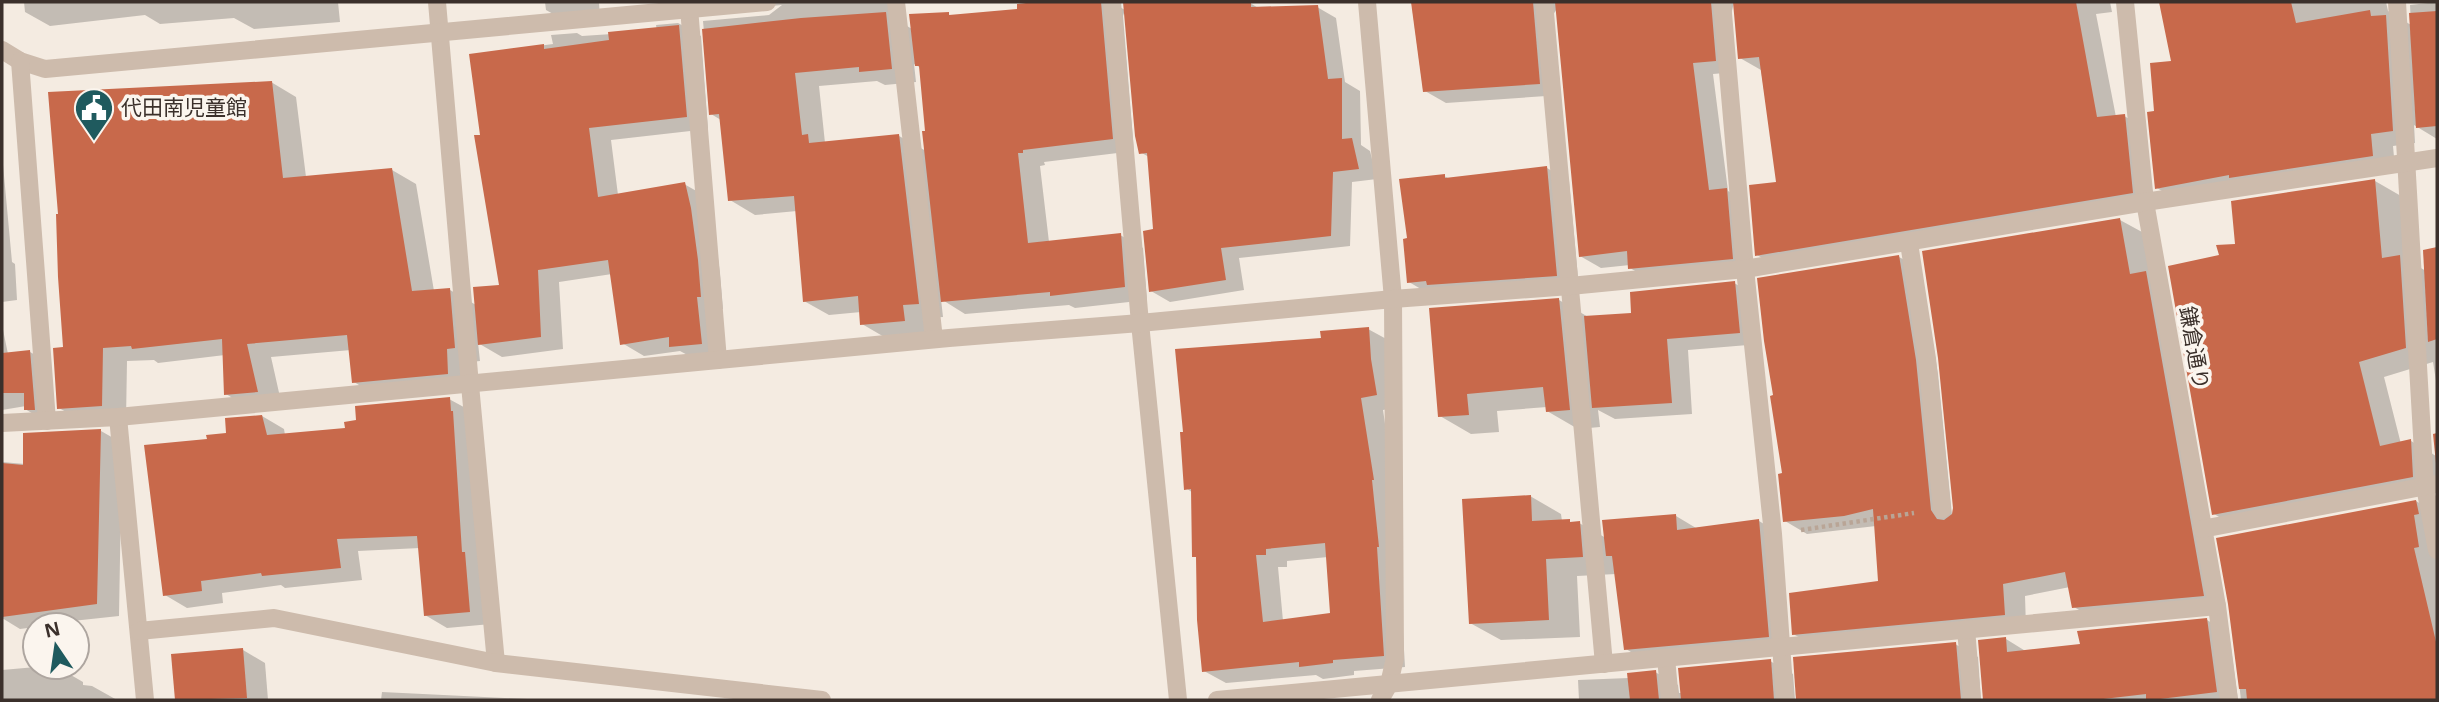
<svg xmlns="http://www.w3.org/2000/svg" width="2439" height="702" font-family="'Noto Sans','Noto Sans JP',sans-serif">
<style>
.shadow{fill:#0003;fill-rule:evenodd}
.building{fill:#c8694b;fill-rule:evenodd}
.lines{fill:none;stroke-linecap:round;stroke-linejoin:round}
.path{stroke:#b9a596;stroke-width:4.5;stroke-dasharray:3.5 3.5;stroke-linecap:butt}
.minor{stroke:#cdbbac;stroke-width:18}
.labels{text-anchor:middle;stroke-width:7;stroke-linejoin:round;paint-order:stroke}
.poi-label{font-size:21px;fill:#3b302b;stroke:#fbf5ee;text-anchor:start}
.street-label{font-size:21px;fill:#3b302b;stroke:#fbf5ee}
</style>
<rect width="100%" height="100%" fill="#f4ebe1"/>
<!-- shadow -->
<g class="shadow">
<polygon points="24,2 338,2 340,22 254,29 234,18 160,24 145,15 50,26 25,12"/>
<polygon points="545,2 599,2 600,22 571,24 546,10"/>
<path d="M656,2h248l3,24 5,3 36,-15 5,3 66,-6v-5l28,-4h64l14,8 -2,6 11,135 -90,11 1,3 -5,1 9,76 71,-7 23,13 4,52 -72,8 -6,-3 -104,9 -24,-15 2,18 -16,1 2,16 -43,4 -24,-14 -1,-12 -32,3 -25,-14 -7,-90 -42,4 -25,-15 -9,-80 -10,-6 -8,-93 66,-6 13,-10 -104,9zM914,64l7,4 6,65 -1,18 -27,-15 -74,7 -6,-57 58,-5 8,4 31,-3z"/>
<polygon points="1125,2 1205,2 1205,5 1250,3 1260,9 1317,7 1336,18 1345,82 1360,91 1361,145 1370,151 1377,179 1352,182 1350,246 1239,258 1244,290 1170,302 1151,291 1155,231 1149,157 1140,152 1137,136"/>
<polygon points="1413,2 2110,2 2112,12 2096,14 2116,117 2124,116 2146,128 2153,204 1778,267 1757,255 1778,183 1761,70 1740,58 1734,2 1731,15 1736,72 1713,74 1728,191 1747,202 1753,270 1651,280 1630,268 1630,265 1601,268 1580,256 1558,7 1553,15 1561,95 1446,103 1425,91"/>
<polygon points="2161,2 2386,2 2388,11 2411,25 2410,5 2437,2 2437,139 2414,125 2415,143 2393,146 2395,168 2179,201 2157,188 2156,113 2173,62"/>
<polygon points="678,23 701,36 708,129 611,140 618,195 684,184 707,197 713,222 720,273 723,309 719,309 724,356 693,358 680,351 644,356 622,343 612,274 559,282 563,349 502,357 478,343 480,361 471,362 473,388 379,397 354,382 351,350 271,357 282,406 251,409 226,394 225,355 158,363 154,360 127,361 126,420 84,422 59,408 65,349 271,82 296,97 306,177 392,170 416,184 434,291 450,290 476,305 502,287 471,55 553,44 551,35 577,33 582,36 657,31 656,25"/>
<polygon points="2,154 12,262 15,264 17,300 2,302"/>
<polygon points="1547,168 1569,181 1579,288 1431,295 1409,282 1409,240 1444,176 1450,179"/>
<polygon points="2375,181 2401,196 2407,260 2426,271 2425,252 2437,249 2437,387 2433,362 2384,377 2401,444 2411,441 2436,456 2435,436 2437,435 2437,492 2240,529 2214,514 2221,257 2237,245"/>
<polygon points="2120,220 2142,232 2225,608 2096,620 2074,607 2070,587 2025,596 2026,627 1816,646 1793,634 1880,582 1876,526 1807,534 1785,521 1784,475 1899,257 1921,269 1938,374 1952,515"/>
<polygon points="1734,283 1755,295 1760,344 1688,350 1692,414 1615,419 1598,410 1600,427 1578,429 1547,411 1547,407 1497,411 1499,432 1471,434 1440,416 1559,300 1590,318 1633,314"/>
<polygon points="2,325 8,354 30,352 51,364 47,422 25,409 26,406 2,410"/>
<path d="M1368,329l22,12 8,66 -15,3 12,82 10,175 -51,4v4l-31,4 -7,-4 -90,8 -22,-12 -11,-178 -7,-5 136,-149zM1328,557l3,57 -48,7 -5,-54h9v-6z"/>
<polygon points="449,399 471,411 491,624 447,628 425,615 420,548 358,551 362,580 285,588 281,585 222,593 223,603 187,608 165,595 209,440 227,434 262,416 284,429 285,435 347,429"/>
<polygon points="101,431 122,443 119,616 35,625 35,627 20,629 2,618 2,462 25,464"/>
<polygon points="1530,496 1561,514 1562,521 1579,523 1606,538 1676,516 1696,528 1759,521 1779,533 1788,647 1646,661 1626,649 1616,574 1577,576 1580,637 1501,640 1470,623"/>
<polygon points="2416,501 2437,514 2437,700 2241,700 2230,604"/>
<polygon points="2207,620 2229,633 2238,700 1985,700 1980,641 2006,639 2027,652 2082,646"/>
<polygon points="1955,644 1978,657 1981,700 1798,700 1795,659"/>
<polygon points="243,650 265,663 268,700 177,700 173,656"/>
<polygon points="1770,661 1793,674 1795,700 1579,700 1578,680 1629,678 1655,672 1678,685 1679,693 1682,693"/>
<polygon points="36,667 57,667 83,682 83,685 92,686 117,700 2,700 2,670"/>
<polygon points="382,692 547,700 381,700"/>
</g>
<!-- building -->
<g class="building">
<polygon points="1035,2 1101,2 1113,139 1023,150 1023,153 1018,153 1028,243 1121,233 1125,287 1050,296 1050,292 941,302 922,131 925,131 919,66 915,66 909,14 949,12 949,15 1017,9 1017,4"/>
<polygon points="1123,2 1251,2 1251,7 1318,5 1328,79 1342,78 1342,139 1352,138 1359,169 1333,172 1331,236 1221,248 1226,280 1149,292 1143,231 1153,229 1147,153 1139,154 1135,136"/>
<polygon points="1411,2 1533,2 1540,84 1423,92"/>
<polygon points="1555,2 1711,2 1716,61 1693,63 1709,190 1727,188 1733,259 1628,269 1627,251 1579,257"/>
<polygon points="1733,2 2076,2 2097,117 2125,114 2133,193 1755,256 1749,185 1776,182 1759,57 1738,59"/>
<polygon points="2159,2 2291,2 2296,23 2370,10 2371,16 2386,15 2393,131 2371,134 2373,156 2229,178 2229,175 2155,189 2147,112 2154,111 2150,63 2171,61"/>
<polygon points="2437,11 2437,126 2416,128 2409,13"/>
<polygon points="886,12 892,69 859,72 859,67 795,73 802,135 808,134 809,143 899,134 919,304 903,305 905,321 860,325 858,296 803,302 794,196 728,201 719,114 709,115 702,29 801,18"/>
<polygon points="679,25 687,117 589,128 598,197 685,182 691,208 698,260 701,297 697,297 702,344 669,347 669,337 620,345 608,260 538,270 541,337 478,345 473,287 499,285 474,135 480,135 469,54 544,44 544,49 609,40 608,32"/>
<polygon points="272,81 283,178 392,168 412,291 450,288 455,348 447,349 448,374 352,383 347,335 247,344 258,392 224,395 222,339 132,349 131,346 103,348 102,406 57,409 53,348 63,347 58,277 56,214 58,214 48,92"/>
<polygon points="1547,166 1557,276 1427,285 1426,281 1407,283 1403,239 1407,238 1399,179 1445,174 1445,178"/>
<polygon points="2375,179 2382,258 2400,255 2406,348 2359,362 2380,446 2411,439 2413,477 2212,515 2168,266 2219,255 2216,245 2235,244 2231,201"/>
<polygon points="2120,218 2130,274 2146,271 2204,596 2072,608 2065,572 2003,584 2005,615 1792,635 1789,593 1878,581 1873,509 1844,516 1783,522 1778,474 1782,473 1770,396 1773,395 1764,341 1757,278 1899,255 1916,360 1931,510 1937,519 1944,520 1952,514 1953,508 1938,358 1922,251"/>
<polygon points="2437,247 2437,339 2428,342 2423,250"/>
<polygon points="1735,281 1740,333 1667,339 1672,403 1592,408 1584,316 1631,313 1630,292"/>
<polygon points="1559,298 1570,410 1546,412 1543,387 1467,394 1469,415 1438,417 1429,308"/>
<path d="M1369,327l2,32 6,36 -16,3 13,82h-2l7,67h-2l7,109 -51,4v3l-34,4v-5l-97,10 -5,-52 -1,-63h-4l-1,-68 -7,1 -4,-58h3l-8,-83 146,-11 -1,-7zM1325,543l5,70 -67,9 -7,-67h10v-6z"/>
<polygon points="30,350 35,410 24,410 24,393 2,393 2,353"/>
<polygon points="450,397 451,411 453,411 462,552 465,552 470,612 424,616 417,536 337,539 341,568 262,576 261,573 201,581 202,591 163,596 144,445 207,439 206,435 226,433 225,418 262,415 267,435 345,428 344,422 356,420 355,406"/>
<polygon points="101,429 97,604 2,617 2,463 23,465 23,433"/>
<polygon points="2437,433 2437,473 2433,434"/>
<polygon points="1531,495 1532,521 1570,519 1570,522 1580,521 1583,557 1546,559 1549,620 1469,624 1462,499"/>
<polygon points="2416,500 2419,514 2414,515 2419,547 2414,548 2437,646 2437,700 2247,700 2246,689 2239,689 2228,604 2216,538"/>
<polygon points="1676,514 1677,530 1759,519 1769,637 1624,650 1612,556 1606,556 1602,520"/>
<polygon points="2207,618 2217,692 2152,700 2146,700 2146,694 2095,700 1983,700 1978,640 2006,637 2007,652 2080,644 2077,631"/>
<polygon points="1956,642 1961,700 1796,700 1793,657"/>
<polygon points="243,648 247,698 175,700 171,654"/>
<polygon points="1771,659 1774,700 1681,700 1678,668"/>
<polygon points="1656,670 1659,700 1630,700 1627,673"/>
</g>
<g class="lines">
<!-- path -->
<polyline class="path" points="1801,530 1914,513"/>
<!-- minor -->
<g class="minor">
<polyline points="437,2 470,385 496,663"/>
<polyline points="896,2 934,339"/>
<polyline points="1112,2 1140,323 1178,700"/>
<polyline points="1367,2 1393,299 1395,658 1389,684 1380,700"/>
<polyline points="1544,2 1604,664"/>
<polyline points="1722,2 1745,269 1773,534 1785,700"/>
<polyline points="2125,2 2145,202 2217,606 2229,700"/>
<polyline points="2397,2 2425,487 2437,550"/>
<polyline points="689,8 718,360"/>
<polyline points="2,50 20,61 45,69 767,2"/>
<polyline points="20,61 47,421"/>
<polyline points="1909,243 1927,359 1942,509"/>
<polyline points="118,417 145,700"/>
<polyline points="2,423 118,417 949,338 1140,323 1393,299 1570,286 1745,269 2145,202 2437,158"/>
<polyline points="2202,529 2437,484"/>
<polyline points="1966,629 1972,700"/>
<polyline points="139,631 274,618 496,663 822,700"/>
<polyline points="1666,658 1670,700"/>
<polyline points="1217,700 2217,606"/>
</g>
</g>
<!-- icons -->
<defs>
<g id="civic-pin" transform="scale(2.0125)"><path d="M0 17L-7.5 6A9.5 9.5 0 1 1 7.5 6Z" fill="#1f5a5e" stroke="#fbf5ee"/><path d="M-.6-6.5H3V-4.5H.6V-3L4-1V1h2V6H-6V1h2V-1L-.6-3ZM-1.2 2.5V6h2.4V2.5Z" fill="#fff"/></g>
</defs>
<g fill-rule="evenodd">
<use href="#civic-pin" x="94" y="108"/>
</g>
<g class="labels">
<!-- poi labels -->
<g class="poi-label">
<text x="121" y="115">代田南児童館</text>
</g>
<!-- street labels -->
<g class="street-label">
<text transform="translate(2194 348) rotate(80)" y="7">鎌倉通り</text>
</g>
</g>
<!-- border -->
<rect width="2439" height="702" fill="none" stroke="#3b302b" stroke-width="7"/>
<!-- north arrow -->
<g transform="translate(56 646) rotate(347)"><circle r="33" fill="#fbf5ee" stroke="#aea6a0" stroke-width="2"/>
<path d="M0-5L12 26L0 18L-12 26Z" fill="#1f5a5e"/>
<text y="-10" font-size="19" font-weight="bold" text-anchor="middle" fill="#3b302b">N</text>
</g>
</svg>
